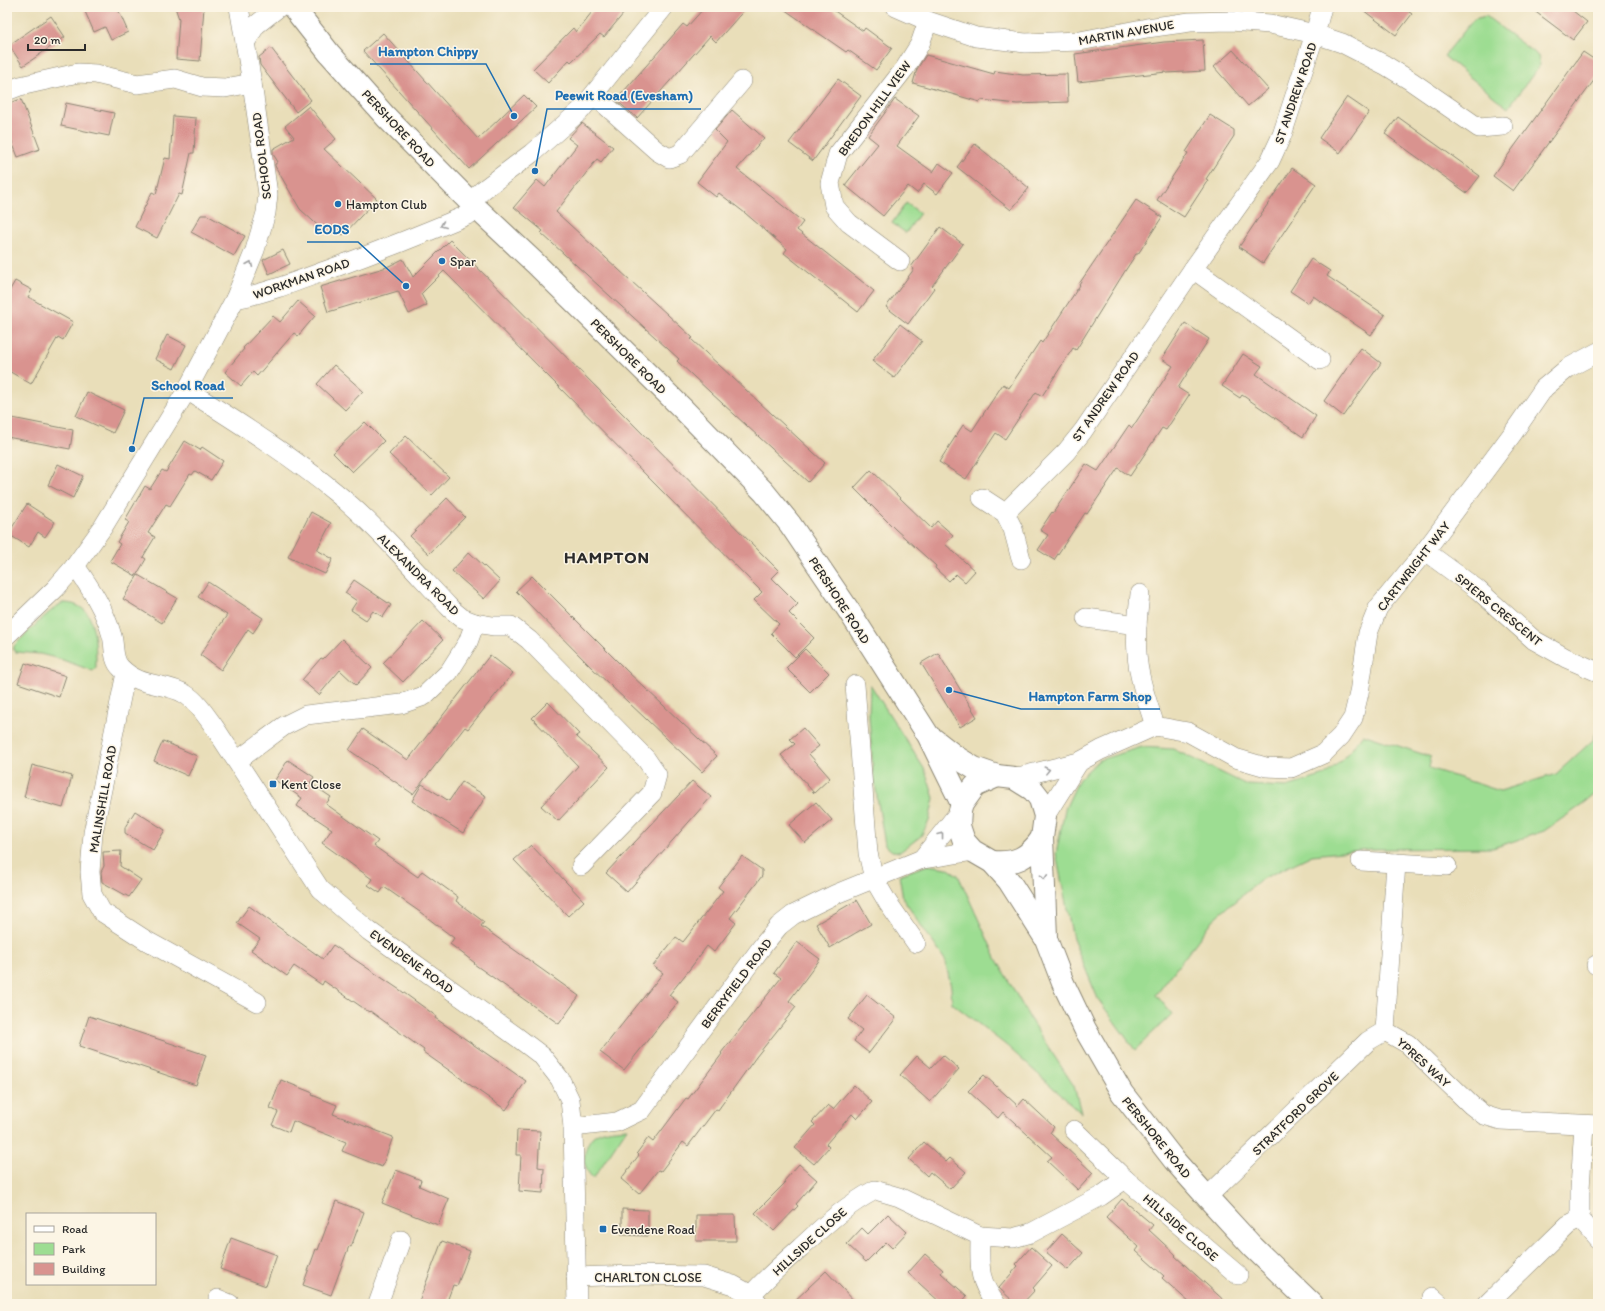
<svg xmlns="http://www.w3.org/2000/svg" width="1605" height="1311" font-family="Itim,sans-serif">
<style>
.green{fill:#9ddd92;stroke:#64845e}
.building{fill:#d9938f}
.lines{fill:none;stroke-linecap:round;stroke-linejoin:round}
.minor-casing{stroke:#8a8472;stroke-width:20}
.major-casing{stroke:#8a8472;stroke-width:24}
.minor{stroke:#fff;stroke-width:19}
.major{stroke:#fff;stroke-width:22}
.oneway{stroke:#a0a0a0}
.poi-dot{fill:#1f6fb2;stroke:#fcf5e5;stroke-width:1.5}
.labels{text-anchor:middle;stroke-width:3;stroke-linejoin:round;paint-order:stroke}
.street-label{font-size:13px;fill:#2b2b2b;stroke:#fcf5e5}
.poi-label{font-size:13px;fill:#2b2b2b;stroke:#fcf5e5;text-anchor:start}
.district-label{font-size:17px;font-weight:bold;letter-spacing:1px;fill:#2b2b2b;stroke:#fcf5e5}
.leader{fill:none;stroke:#1f6fb2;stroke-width:1.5}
.callout-dot{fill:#1f6fb2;stroke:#fcf5e5;stroke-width:1.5}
.callout-label{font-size:14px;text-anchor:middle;font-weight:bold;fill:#1f6fb2;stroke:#fcf5e5;stroke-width:3;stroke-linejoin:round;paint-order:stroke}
</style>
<rect width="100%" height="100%" fill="#fcf5e5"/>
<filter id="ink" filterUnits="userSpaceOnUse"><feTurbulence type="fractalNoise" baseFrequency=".025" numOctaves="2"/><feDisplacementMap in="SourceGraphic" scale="8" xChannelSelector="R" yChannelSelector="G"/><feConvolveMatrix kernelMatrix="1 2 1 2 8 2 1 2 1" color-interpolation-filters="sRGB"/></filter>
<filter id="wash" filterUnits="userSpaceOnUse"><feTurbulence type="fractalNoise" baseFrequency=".012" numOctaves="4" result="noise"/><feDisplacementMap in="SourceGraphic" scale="16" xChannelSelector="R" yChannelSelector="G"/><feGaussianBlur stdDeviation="0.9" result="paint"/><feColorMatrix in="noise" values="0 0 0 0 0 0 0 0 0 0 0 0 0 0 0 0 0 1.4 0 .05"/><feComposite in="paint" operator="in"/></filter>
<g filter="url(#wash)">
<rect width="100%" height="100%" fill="#e9deb9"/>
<!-- green -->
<g class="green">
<polygon points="1486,16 1538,56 1540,65 1508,108 1444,56 1474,19"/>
<polygon points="906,203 920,213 906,233 892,223"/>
<path d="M62,603c8,0 14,1 21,6 13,9 13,43 13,58l-3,4 -33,-12 -20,-5 -24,-2 -3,-2 1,-4c15,-15 30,-31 48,-43z"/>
<polygon points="870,684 925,770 934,798 929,821 921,836 900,852 892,851 885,845 873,772 869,716"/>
<polygon points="1598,728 1598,792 1582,805 1544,831 1493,848 1370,849 1312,855 1260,880 1214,919 1156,995 1172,1014 1135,1050 1098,999 1073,939 1056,854 1065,809 1079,779 1099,760 1142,747 1173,749 1247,785 1287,787 1325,775 1347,755 1363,734 1431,757 1429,768 1500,791 1556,774 1593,740"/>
<polygon points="928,865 947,868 958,875 997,960 1033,1024 1074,1086 1081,1113 1007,1046 952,1003 951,987 945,960 903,899 899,875"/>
<path d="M627,1128l-34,51c-2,-4 -6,-7 -7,-11 -4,-10 0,-28 10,-34 9,-5 22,-5 31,-6z"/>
</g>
<g id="blocks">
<!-- building -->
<g class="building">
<polygon points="83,7 117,7 128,32 111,40 105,27 94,32"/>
<polygon points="175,7 204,7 200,61 176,59 179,19"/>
<polygon points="596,7 629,7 604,37 600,34 571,62 569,60 548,83 533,69 573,28 576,32"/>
<polygon points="705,7 747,7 716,42 710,36 637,118 616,100 683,24 687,27"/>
<polygon points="781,7 829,7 863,31 865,28 892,48 876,70 848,50 846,52"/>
<polygon points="1359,7 1402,7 1412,14 1396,35"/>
<polygon points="1529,7 1568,7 1587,22 1573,40"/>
<polygon points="51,16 65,37 23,66 9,45"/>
<polygon points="383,33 478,139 524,95 536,107 469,169 363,51"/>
<polygon points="1203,40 1205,71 1166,73 1166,72 1078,82 1075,54 1164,42"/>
<polygon points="271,48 311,100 296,112 260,65 259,57"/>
<polygon points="1233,50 1268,89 1248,106 1214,67"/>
<polygon points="1583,52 1598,62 1598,75 1513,191 1493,176"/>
<polygon points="926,55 994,74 995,71 1023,75 1067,74 1068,102 1017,104 981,100 980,102 913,83 917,69"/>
<polygon points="838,79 861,96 813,161 789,143"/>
<polygon points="1347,97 1369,112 1340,153 1319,138"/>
<polygon points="21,99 40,149 18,157 7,129 7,104"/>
<polygon points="895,99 919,116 897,146 933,172 939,163 953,173 937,194 924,184 917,193 908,186 883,216 845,185 878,144 868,136"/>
<polygon points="66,103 114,113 109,136 61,126"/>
<polygon points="309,106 336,139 324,149 377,199 343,235 334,226 327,234 300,209 275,166 275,164 278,162 273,154 273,149 294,137 285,126"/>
<polygon points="732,110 764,138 737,169 803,222 797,230 874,291 858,312 784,253 787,249 745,213 719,193 716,197 697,182 727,142 715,130"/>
<polygon points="1210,115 1234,130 1234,136 1206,179 1208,180 1184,217 1157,200 1188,153 1186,152"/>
<polygon points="173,116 196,118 194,153 191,153 182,195 179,194 157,238 135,227 152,192 156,194 165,158 170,159"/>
<polygon points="1398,117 1480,176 1467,193 1385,134"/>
<polygon points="582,123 613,147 601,162 597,159 556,212 693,338 691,339 706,353 825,463 808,482 710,392 677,361 679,359 541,233 543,231 514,207 537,180 545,187 577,145 568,138"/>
<polygon points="975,144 1029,188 1011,210 957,167"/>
<polygon points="1292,168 1316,184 1263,263 1239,247"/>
<polygon points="1136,200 1162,217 1138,254 1136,254 1125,271 1076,350 1073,348 1042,396 1036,392 1005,439 996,433 966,479 939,462 963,425 972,431 1003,384 1009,388 1040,341 1042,343 1080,285 1079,284"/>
<polygon points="201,215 207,215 245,236 234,256 191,232"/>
<polygon points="940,227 963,244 932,286 934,288 908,324 886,307 914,269 911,267"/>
<polygon points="450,240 779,571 772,578 798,604 789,613 814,638 795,657 771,633 779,624 754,600 762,592 444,271 421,294 427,305 409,314 398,291 328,312 320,287 387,267 403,259 413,277"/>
<polygon points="283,250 290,264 269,274 263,260"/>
<polygon points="1311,259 1330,271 1327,276 1385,315 1371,335 1313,296 1308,303 1290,291"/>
<polygon points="15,281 32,290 28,297 73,322 63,340 58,337 31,384 7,370 7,295"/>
<polygon points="298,301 315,316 298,336 294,333 257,376 253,372 241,386 225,372 244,349 243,348 273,316 280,322"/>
<polygon points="1185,323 1209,339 1178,388 1189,395 1166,430 1162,428 1130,476 1118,468 1087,514 1085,513 1054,560 1038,550 1048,535 1040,530 1052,512 1053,513 1086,464 1098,471 1129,425 1132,428 1173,366 1162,359"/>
<polygon points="900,324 922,341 894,378 872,361"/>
<polygon points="167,335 186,345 174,369 155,359"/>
<polygon points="1361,348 1381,363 1343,416 1324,401"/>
<polygon points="1243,354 1262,366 1256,374 1316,416 1303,437 1242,395 1240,398 1222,386"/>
<polygon points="334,365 363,391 345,410 317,384"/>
<polygon points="87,392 124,410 113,433 76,416"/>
<polygon points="7,417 73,430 70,449 7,437"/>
<polygon points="365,422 384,441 352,472 333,453"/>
<polygon points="406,436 449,477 432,495 389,454"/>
<polygon points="185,441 200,450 202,447 223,461 211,480 195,471 192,475 190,474 170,506 166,504 148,533 155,537 143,557 146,559 136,576 110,561 120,544 117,542 129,522 125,520 145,486 150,489 162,470 166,472"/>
<polygon points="58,464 83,476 73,498 48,485"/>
<polygon points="871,470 931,528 937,521 953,535 945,544 975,571 965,582 956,574 949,581 935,568 936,566 895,529 854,488"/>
<polygon points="447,498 465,517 429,554 410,536"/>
<polygon points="27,504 55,522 45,537 38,532 29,547 8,534"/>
<polygon points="311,512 331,523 317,550 333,559 325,574 288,557"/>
<polygon points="469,552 500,581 484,599 452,571"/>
<polygon points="138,575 177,598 162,623 123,599"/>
<polygon points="532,576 627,671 717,756 702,772 591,667 516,591"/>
<polygon points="354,580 391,605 383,617 373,611 366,620 351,610 357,601 345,593"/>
<polygon points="208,582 263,618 253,633 248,629 221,670 200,655 227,615 198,597"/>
<polygon points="423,621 443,640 403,682 383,663"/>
<polygon points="342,639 372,668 356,685 340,670 319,695 302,680 321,658 323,659"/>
<polygon points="805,649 829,673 810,692 786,668"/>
<polygon points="938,653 977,717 960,727 921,663"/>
<polygon points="490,655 513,673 468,729 465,727 413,794 349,750 363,729 408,760"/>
<polygon points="25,663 66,676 59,697 18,683"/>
<polygon points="548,702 579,734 576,736 609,767 558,821 541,806 578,766 532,718"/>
<polygon points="803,728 819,746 809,754 830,778 814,793 781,755 795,744 790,739"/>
<polygon points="163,741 197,756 188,776 154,761"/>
<polygon points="288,760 314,777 310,783 331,797 326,804 378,841 374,846 418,877 422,871 458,897 456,901 484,922 481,926 579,996 559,1024 474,964 475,963 450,944 454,938 420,912 384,887 380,893 368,885 372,879 322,843 332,829 297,806 302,798 275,780"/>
<polygon points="32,765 72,776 63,808 24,797"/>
<polygon points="692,781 711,797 627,892 606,873"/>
<polygon points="462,782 486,796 463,833 412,801 422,784 449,801"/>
<polygon points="816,802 832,820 805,843 789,825"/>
<polygon points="135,811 165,830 153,850 125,833 125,827"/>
<polygon points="531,845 584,901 568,916 514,860"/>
<polygon points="121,851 120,866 141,880 129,897 102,882 101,872 104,866 103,852"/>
<polygon points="742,856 762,870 762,876 730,918 736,923 714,952 707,946 689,970 669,995 678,1002 624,1070 600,1052 663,973 653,966 676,937 683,942 723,891 718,887"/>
<polygon points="857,900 871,924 830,948 816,924"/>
<polygon points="249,906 323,959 333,945 400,990 436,1016 435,1018 526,1081 506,1110 423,1052 424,1050 370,1011 369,1012 324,981 322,985 294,966 287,976 251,950 260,939 237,923"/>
<polygon points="797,942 820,959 789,1001 796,1007 756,1057 718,1110 716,1109 688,1146 683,1142 661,1171 658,1170 639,1194 621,1179 639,1155 637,1153 648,1138 653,1142 686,1098 688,1099 722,1054 721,1053 781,978 774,973"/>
<polygon points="867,995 896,1018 869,1053 854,1041 862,1030 848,1019"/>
<polygon points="89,1016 206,1055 196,1085 79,1046"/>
<polygon points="943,1055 959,1069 930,1102 900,1075 917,1056 931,1068"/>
<polygon points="984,1075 1018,1106 1024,1099 1054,1127 1050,1133 1093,1173 1078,1190 1047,1161 1052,1157 1003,1112 998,1118 968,1091"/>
<polygon points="281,1080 313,1093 312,1095 337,1105 333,1114 393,1137 382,1167 342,1151 346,1142 293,1121 289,1132 272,1125 278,1112 270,1108"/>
<polygon points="854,1085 872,1102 857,1119 852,1114 826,1144 829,1147 814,1164 795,1148 815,1125 812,1122 828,1105 833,1109"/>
<polygon points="517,1130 540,1131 538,1167 544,1168 543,1193 519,1191 521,1155 516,1155"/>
<polygon points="924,1142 946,1162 950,1158 966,1172 950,1189 930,1172 927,1176 909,1159"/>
<polygon points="799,1164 817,1180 796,1204 798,1206 774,1231 755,1213 785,1183 784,1181"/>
<polygon points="396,1170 421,1180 419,1186 449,1199 438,1225 382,1203"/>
<polygon points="1122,1199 1153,1225 1149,1230 1176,1255 1175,1256 1228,1304 1191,1304 1162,1278 1164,1276 1136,1251 1139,1247 1106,1217"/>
<polygon points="336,1201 364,1212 351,1247 349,1246 331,1295 303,1285 316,1249 318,1250"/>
<polygon points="622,1209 648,1210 648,1236 622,1235"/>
<polygon points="888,1214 907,1232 892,1248 886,1242 866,1262 847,1244 862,1228 868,1234"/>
<polygon points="696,1215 735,1215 736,1241 696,1241"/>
<polygon points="1062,1234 1083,1253 1068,1270 1046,1252"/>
<polygon points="231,1238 277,1255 266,1286 220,1269"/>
<polygon points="442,1241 470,1251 457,1286 453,1285 446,1304 418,1304"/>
<polygon points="1031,1247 1052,1266 1033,1288 1035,1290 1022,1304 1016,1304 999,1288 1018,1266 1016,1264"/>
<polygon points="925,1254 943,1270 941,1273 967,1296 960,1304 942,1304 908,1273"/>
<polygon points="826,1271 857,1304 791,1304"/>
</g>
</g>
</g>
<g filter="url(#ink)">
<use href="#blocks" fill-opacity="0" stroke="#8a8472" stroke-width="1"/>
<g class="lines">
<!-- minor casing -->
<g class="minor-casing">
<g id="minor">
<polyline points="896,7 928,21 976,37 1025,43 1080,41 1147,28 1190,22 1231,21 1270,24 1315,34 1342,43 1385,65 1411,81 1479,128 1503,126"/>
<polyline points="245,43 256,25 279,7"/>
<polyline points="7,91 20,86 78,73 96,74 137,84 175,79 202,87 225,88 252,83"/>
<polyline points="594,95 657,151 669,158 680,154 742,81"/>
<polyline points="470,202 483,190 532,153 581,110 664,7"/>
<polyline points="900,261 849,223 834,206 830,183 838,154 905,68 920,44 928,21"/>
<polyline points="1193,269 1320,360"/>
<path d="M235,299c31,-6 60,-17 90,-28 52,-19 103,-39 154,-61"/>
<path d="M187,390c50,32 102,64 148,102 41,33 79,78 116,117l11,9 13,5 18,3h18l18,14 117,119 11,16 -5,18 -71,73"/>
<polyline points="982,498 1005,513 1013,529 1021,559"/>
<polyline points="1005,513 1066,452 1083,431 1193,269 1270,161 1282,135 1315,34 1322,7"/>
<polyline points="1425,551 1478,590 1534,640 1566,658 1598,672"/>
<path d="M75,566c15,21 30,44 37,70 3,10 0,24 9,32 19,20 44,14 64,26 12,7 22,23 30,34l105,161 49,42 148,106 25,19 18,23 10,21 3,27 4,177"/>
<path d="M1140,594c-2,20 -5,40 -3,59 1,25 11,50 18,73"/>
<polyline points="1086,618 1137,625"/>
<polyline points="7,635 55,589 75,566 103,527 187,390 235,299 255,250 266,213 268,194 252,83 239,7"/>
<polyline points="126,673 93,833 90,872 92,894 102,912 147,941 257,1002"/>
<polyline points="855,685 868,853 874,879 888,903 916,943"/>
<polyline points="237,761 284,726 306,715 401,704 424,696 449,672 468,642 475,623"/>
<polyline points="1014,778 1079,762 1101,750 1155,726 1188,732 1235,758 1266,767 1291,768 1323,754 1341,736 1353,718 1359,693 1368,633 1378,608 1425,551 1513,433 1544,388 1568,368 1598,352"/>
<polyline points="1045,816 1079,762"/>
<polyline points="922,859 960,811"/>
<polyline points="1361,861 1447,866"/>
<polyline points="1596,965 1598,965"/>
<polyline points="1385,1031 1408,1044 1471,1105 1484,1115 1500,1120 1598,1125"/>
<polyline points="1385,1031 1396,863"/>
<polyline points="1584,1125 1580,1189 1580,1219 1598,1240"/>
<polyline points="573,1127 617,1122 642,1110 764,944 779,926 793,915 836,894 922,859 973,851"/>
<polyline points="1074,1130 1125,1179 1238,1275"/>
<polyline points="1207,1197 1368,1041 1385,1031"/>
<polyline points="980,1236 1013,1238 1031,1233 1101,1196 1125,1179"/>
<polyline points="576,1277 633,1275 704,1276 733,1285 751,1295 759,1304"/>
<path d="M751,1295c15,-17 32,-32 49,-47 25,-23 45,-42 75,-58l24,7 81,39c0,31 -3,42 16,68"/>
<polyline points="1432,1297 1440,1304"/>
<polyline points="218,1299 230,1304"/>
<polyline points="378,1304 401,1240"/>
<polyline points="1487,1304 1568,1225 1580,1219"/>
</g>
</g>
<!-- major casing -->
<g class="major-casing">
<g id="major">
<polyline points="293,7 329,53 386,117 470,202 535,263 683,409 764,492 790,524 849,611 928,735 962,804"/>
<polyline points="933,739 956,757 974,768 997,776 1014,778 1033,790 1040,799 1045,816 1042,838 1046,937"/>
<polyline points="997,776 975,786 962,804 960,811 959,826 964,841 973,851 992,862 1009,881 1046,939 1063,983 1085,1029 1122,1093 1174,1160 1207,1197 1253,1247 1312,1304"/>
<path d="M992,862c24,2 36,-4 50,-24"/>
</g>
</g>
<!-- minor -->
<use href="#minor" class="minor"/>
<!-- major -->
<use href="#major" class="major"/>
</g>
<!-- one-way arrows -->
<defs><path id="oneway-chevron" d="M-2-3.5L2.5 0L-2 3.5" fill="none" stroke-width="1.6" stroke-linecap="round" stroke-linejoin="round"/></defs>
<g class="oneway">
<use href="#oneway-chevron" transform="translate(443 225) rotate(157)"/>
<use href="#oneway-chevron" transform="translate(250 264) rotate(-67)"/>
<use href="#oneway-chevron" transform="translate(1047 770) rotate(-14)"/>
<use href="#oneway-chevron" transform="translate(941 835) rotate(-52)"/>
<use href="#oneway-chevron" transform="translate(1044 877) rotate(87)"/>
</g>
</g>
<!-- markers -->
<g class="poi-dot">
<circle cx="338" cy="204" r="4"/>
<circle cx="442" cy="261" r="4"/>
<rect x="269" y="780" width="8" height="8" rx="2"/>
<rect x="599" y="1225" width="8" height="8" rx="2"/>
</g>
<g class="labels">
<!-- street labels -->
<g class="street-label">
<text transform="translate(1126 32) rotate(-10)" y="5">MARTIN AVENUE</text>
<text transform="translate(1295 93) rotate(-71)" y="5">ST ANDREW ROAD</text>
<text transform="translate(874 108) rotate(-54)" y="5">BREDON HILL VIEW</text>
<text transform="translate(399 128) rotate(47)" y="5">PERSHORE ROAD</text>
<text transform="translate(261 156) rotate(-97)" y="5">SCHOOL ROAD</text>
<text transform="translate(301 278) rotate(-19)" y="5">WORKMAN ROAD</text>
<text transform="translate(629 356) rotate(45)" y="5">PERSHORE ROAD</text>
<text transform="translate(1105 396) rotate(-55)" y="5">ST ANDREW ROAD</text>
<text transform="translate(1413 566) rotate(-52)" y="5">CARTWRIGHT WAY</text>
<text transform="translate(419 574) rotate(45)" y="5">ALEXANDRA ROAD</text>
<text transform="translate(840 600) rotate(57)" y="5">PERSHORE ROAD</text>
<text transform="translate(1499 609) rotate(39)" y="5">SPIERS CRESCENT</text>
<text transform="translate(102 799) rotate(-80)" y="5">MALINSHILL ROAD</text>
<text transform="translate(412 961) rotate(36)" y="5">EVENDENE ROAD</text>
<text transform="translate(736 983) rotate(-53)" y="5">BERRYFIELD ROAD</text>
<text transform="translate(1424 1062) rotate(42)" y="5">YPRES WAY</text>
<text transform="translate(1295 1113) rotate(-44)" y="5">STRATFORD GROVE</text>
<text transform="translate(1157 1137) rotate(51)" y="5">PERSHORE ROAD</text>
<text transform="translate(1181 1227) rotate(41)" y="5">HILLSIDE CLOSE</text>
<text transform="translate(809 1241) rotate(-42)" y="5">HILLSIDE CLOSE</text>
<text x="648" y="1282">CHARLTON CLOSE</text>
</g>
<!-- poi labels -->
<g class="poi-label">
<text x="346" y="209">Hampton Club</text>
<text x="450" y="266">Spar</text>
<text x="281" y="789">Kent Close</text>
<text x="611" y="1234">Evendene Road</text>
</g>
<!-- district labels -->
<g class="district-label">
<text x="607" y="563">HAMPTON</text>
</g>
</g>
<!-- callouts -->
<path class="leader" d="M514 116L486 64H370M535 171L547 109H701M406 286L358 242H307M132 449L144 398H233M949 690L1021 709H1160"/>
<g class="callout-dot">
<circle cx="514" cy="116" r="4"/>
<circle cx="535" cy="171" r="4"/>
<circle cx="406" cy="286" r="4"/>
<circle cx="132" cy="449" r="4"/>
<circle cx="949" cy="690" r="4"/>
</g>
<g class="callout-label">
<text x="428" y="56">Hampton Chippy</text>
<text x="624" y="100">Peewit Road (Evesham)</text>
<text x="332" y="234">EODS</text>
<text x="188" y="390">School Road</text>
<text x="1090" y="701">Hampton Farm Shop</text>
</g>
<!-- margin -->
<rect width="1605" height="1311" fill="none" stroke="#fcf5e5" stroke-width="24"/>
<!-- legend -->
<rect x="26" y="1213" width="130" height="72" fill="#fcf5e5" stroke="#a8a49b"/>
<rect x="34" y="1226" width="20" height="6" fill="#ffffff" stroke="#a8a49b"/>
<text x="62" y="1233" font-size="12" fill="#2b2b2b">Road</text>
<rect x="34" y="1243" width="20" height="12" fill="#9ddd92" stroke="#a8a49b"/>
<text x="62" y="1253" font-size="12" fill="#2b2b2b">Park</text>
<rect x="34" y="1263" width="20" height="12" fill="#d9938f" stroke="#a8a49b"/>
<text x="62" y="1273" font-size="12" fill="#2b2b2b">Building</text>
<!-- scale -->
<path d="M28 44v6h57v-6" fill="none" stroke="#2b2b2b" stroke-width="2"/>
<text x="34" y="44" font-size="12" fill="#2b2b2b" stroke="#fcf5e5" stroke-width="3" paint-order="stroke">20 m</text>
</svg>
